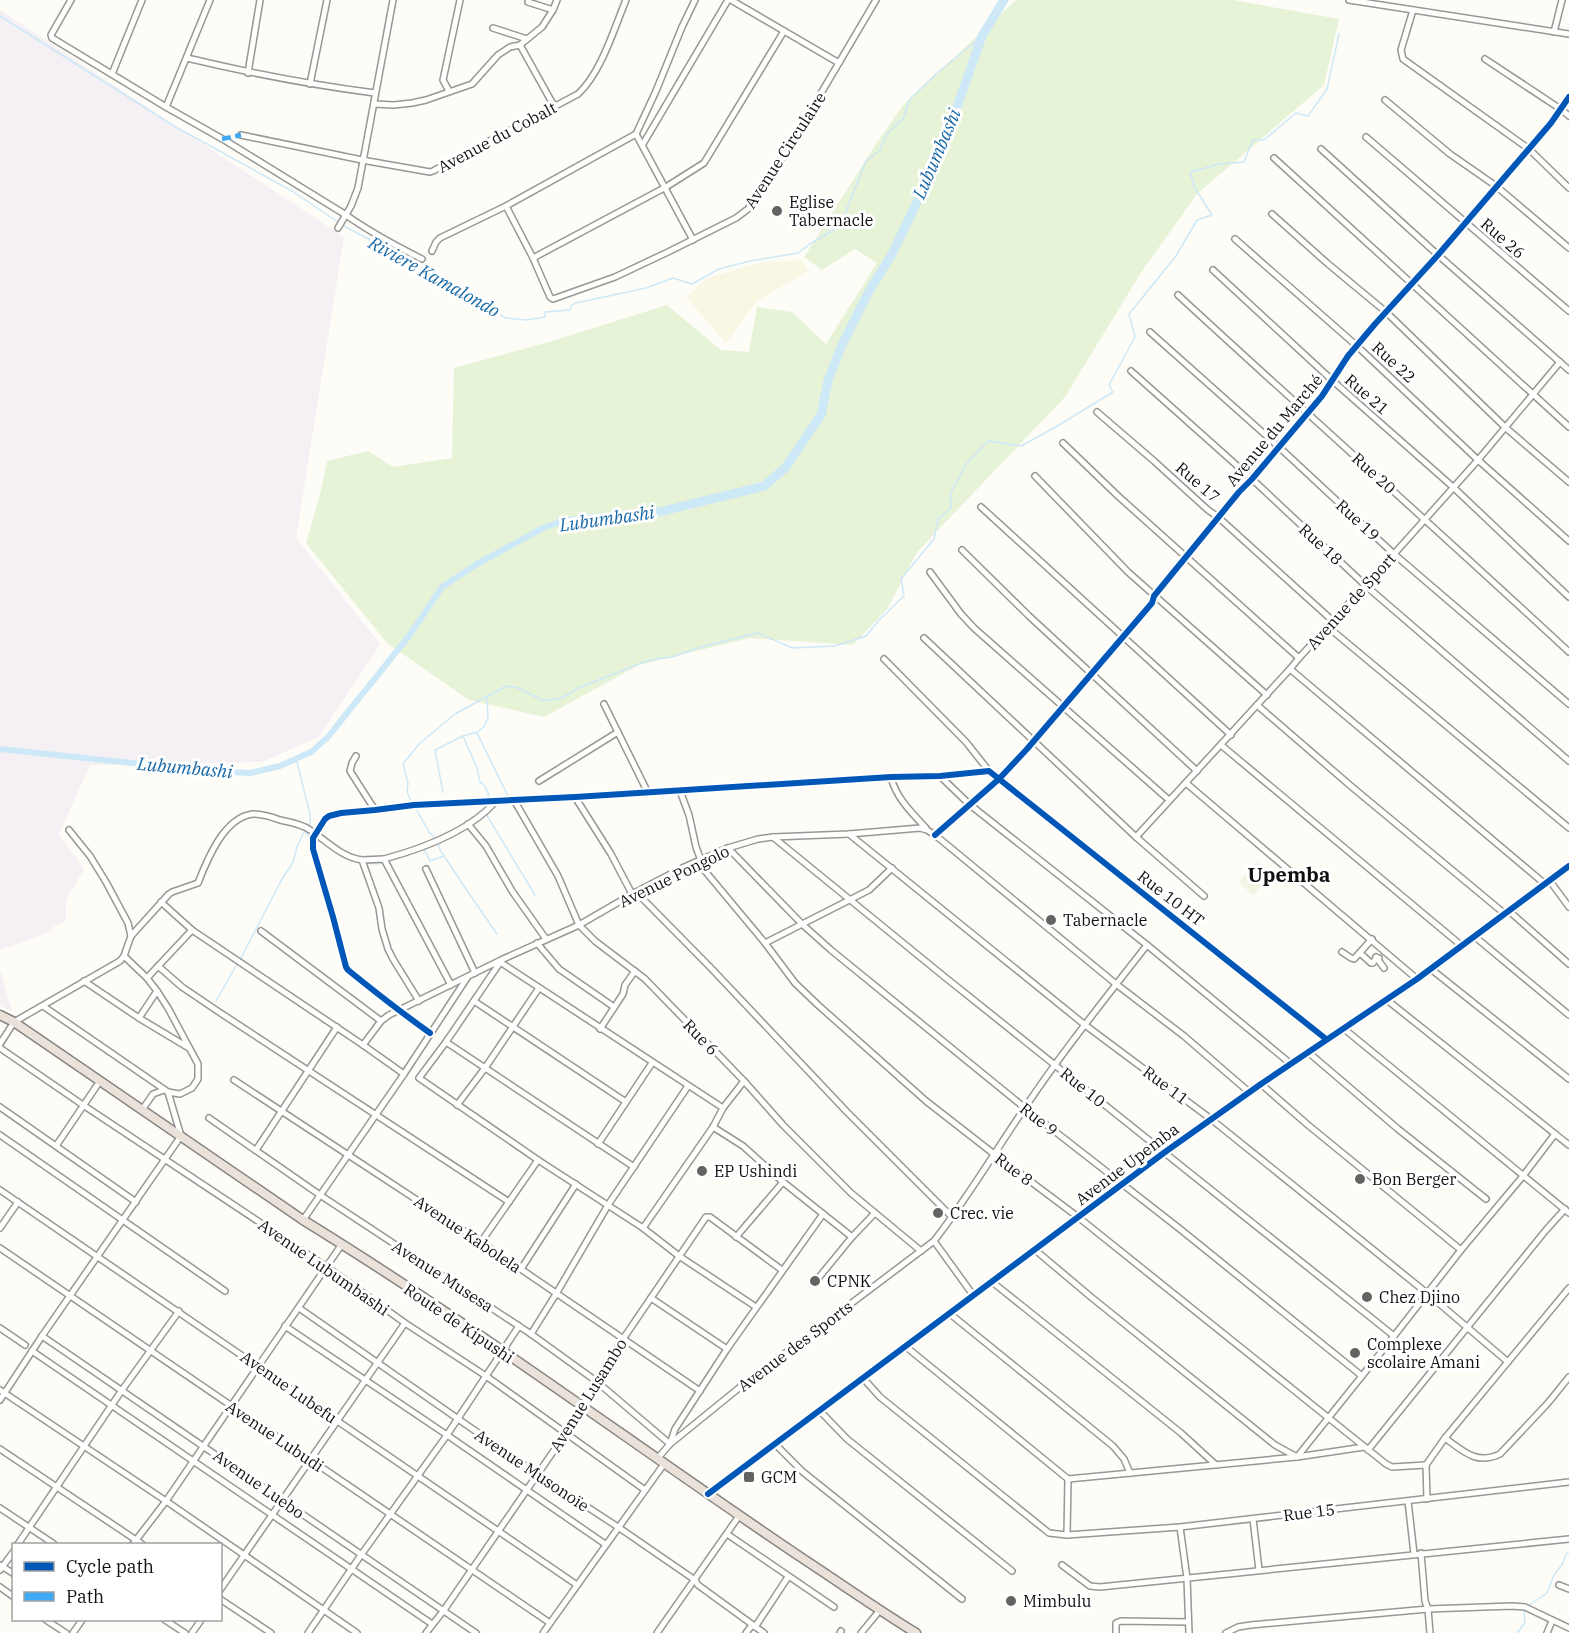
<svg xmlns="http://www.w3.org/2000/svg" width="1569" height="1633" font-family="'IBM Plex Serif',serif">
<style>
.industrial{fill:#f5f0f3}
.farmland{fill:#f9f7e4}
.green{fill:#e7f3d7}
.pitch{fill:#f0f6e1}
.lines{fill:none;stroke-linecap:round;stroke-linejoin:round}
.stream{stroke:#cde8f7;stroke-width:1.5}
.canal{stroke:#cde8f7;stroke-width:6}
.river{stroke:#cde8f7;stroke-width:9}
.minor-casing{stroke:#979795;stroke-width:8}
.highway-casing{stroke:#858482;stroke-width:11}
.minor{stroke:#fffffe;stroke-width:5}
.highway{stroke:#eae1d8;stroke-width:8}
.quiet{stroke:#3fa9f5;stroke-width:4.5;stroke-dasharray:9 4.5;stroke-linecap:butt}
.cycleway-casing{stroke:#fff;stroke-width:10}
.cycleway{stroke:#0057b8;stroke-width:6}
.poi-dot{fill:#646362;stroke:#fff;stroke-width:2}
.labels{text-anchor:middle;stroke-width:6;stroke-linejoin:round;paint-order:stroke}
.street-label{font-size:16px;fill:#111;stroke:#fff}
.poi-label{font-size:16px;fill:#111;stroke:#fff;text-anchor:start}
.water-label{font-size:18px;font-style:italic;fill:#1768a6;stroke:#fff}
.quarter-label{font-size:20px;font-weight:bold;fill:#111;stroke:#fff}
</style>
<rect width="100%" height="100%" fill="#fdfcf7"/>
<!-- industrial -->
<g class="industrial">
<polygon points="0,10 344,237 296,538 380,644 319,737 262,762 90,765 59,834 84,869 66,900 66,920 55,926 48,933 0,950"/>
<polygon points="0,969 12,1011 0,1006"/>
</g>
<!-- farmland -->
<polygon class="farmland" points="802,260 808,271 756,302 726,343 686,297 707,278 758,263"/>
<!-- green -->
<polygon class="green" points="1016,0 1233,0 1339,19 1324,85 1197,194 1142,271 1065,397 917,552 888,608 853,645 750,638 639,665 544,717 469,700 387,643 306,543 320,495 327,461 368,451 393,467 452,458 454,368 549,342 667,305 721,350 749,352 757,307 792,312 826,344 877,263 855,249 822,270 804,257 878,141 904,104"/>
<!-- pitch -->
<polygon class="pitch" points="1257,862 1271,875 1253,895 1239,882"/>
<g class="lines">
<!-- stream -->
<g class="stream">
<polyline points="0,16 174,126 292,191 338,222"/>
<polyline points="342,225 427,270 470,298 506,318 527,320 545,317 545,312 570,310 572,305 576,303 646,288 673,278 692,284 719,269 750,261 798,253 810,244 840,226 866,161 880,150 887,134 903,119 910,99 936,74 982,36"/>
<polyline points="477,733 509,798"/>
<polyline points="463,736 477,768 480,782 485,786 490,798 488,800"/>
<polyline points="296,758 310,814 310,825"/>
<polyline points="443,792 435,750 463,736 477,732 484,727 488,717 487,697"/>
<polyline points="511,802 519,814"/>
<polyline points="412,803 407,792 408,783 403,764 419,744 455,714 506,686 518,688 544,701 562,698 578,688 644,662 656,659 672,657 701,647 758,633 792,648 835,646 866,636 879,620 904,596 901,579 934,539 938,519 951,508 950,494 967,463 988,441 1021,446 1054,428 1113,392 1109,385 1135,337 1129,314 1176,256 1197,220 1212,215 1195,188 1190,172 1220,164 1244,162 1253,140 1264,140 1296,113 1308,116 1327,89 1339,34"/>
<polyline points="415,807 429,832 435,838"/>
<polyline points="486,814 535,895"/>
<path d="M306,832c7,8 3,21 9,32"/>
<polyline points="316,840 325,844"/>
<polyline points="437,842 440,850 466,889 497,934"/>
<polyline points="316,846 325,882"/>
<polyline points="424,849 430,861 444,856"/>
<polyline points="341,855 351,860"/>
<polyline points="388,861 414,852"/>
<polyline points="364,863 377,864 383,863"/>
<polyline points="241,958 281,881 293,862 297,847 305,830"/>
<polyline points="216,1001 237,964"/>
<polyline points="1528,1606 1547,1593 1554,1575 1563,1563 1566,1554 1569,1552"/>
<polyline points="1517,1633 1525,1623 1524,1614 1526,1610"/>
</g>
<!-- canal -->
<polyline class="canal" points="0,749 207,771 250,773 280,766 311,752 327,738 409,636 442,587 477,564 543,528 560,522"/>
<!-- river -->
<polyline class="river" points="560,522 659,512 764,486 785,468 821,415 828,381 841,347 868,293 892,254 941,152 982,36 1004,0"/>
<!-- minor casing -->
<g class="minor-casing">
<g id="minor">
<polyline points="71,0 51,35 52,38 166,107"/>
<path d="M210,0l-44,107 60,34 120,74c24,17 50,31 76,44"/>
<polyline points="731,0 839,63"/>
<polyline points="1349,0 1569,34"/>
<polyline points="528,2 553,10"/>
<polyline points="1413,10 1401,50 1403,59 1529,149 1569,188"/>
<polyline points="493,28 527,39"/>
<polyline points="1554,32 1562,0"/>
<polyline points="520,45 554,106"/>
<path d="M187,58c63,15 125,27 188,35"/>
<polyline points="1485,59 1562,110 1569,116"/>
<polyline points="248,73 260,0"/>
<polyline points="112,74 142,0"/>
<polyline points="310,84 327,0"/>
<polyline points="449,91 443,80 460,0"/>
<polyline points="1385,100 1450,154 1496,186 1569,248"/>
<polyline points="374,104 394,105 412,103 426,100 472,84 498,55 510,47 520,45 542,27 553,10 557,0"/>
<polyline points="636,134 693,240"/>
<path d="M241,135l121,25 68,12 3,-1 145,-77c23,-21 36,-65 48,-94"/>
<polyline points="1366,137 1569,311"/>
<polyline points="643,144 728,0"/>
<polyline points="1321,149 1438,255 1569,370"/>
<polyline points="1274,158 1569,427"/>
<polyline points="506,206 533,258 550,297 553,299 615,277 668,252 736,218 748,209 794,139 876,0"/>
<polyline points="1272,214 1327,263 1386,312 1506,428 1569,482"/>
<polyline points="338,228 351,206 358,188 393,0"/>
<polyline points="1235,239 1357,346 1478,460 1569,541"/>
<polyline points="432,251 436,242 440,238 506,206 636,134 656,91 682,27 695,0"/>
<polyline points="533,258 666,187 704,163 784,31"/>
<polyline points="1213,270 1333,381 1453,487 1569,597"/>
<path d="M1178,295c130,120 262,237 391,357"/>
<polyline points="1150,332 1279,447 1394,554 1569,704"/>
<polyline points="1131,371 1252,479 1365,585 1569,761"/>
<polyline points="1097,412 1154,461 1208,510 1218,517 1333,621"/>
<polyline points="1063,443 1118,496 1299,658"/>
<polyline points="1035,476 1128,572 1267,695"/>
<polyline points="981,507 1231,735"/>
<polyline points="962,550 1029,616 1197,771"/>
<polyline points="930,572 961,614 974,628 1169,800"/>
<polyline points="1328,627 1569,828"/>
<polyline points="924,638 1136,837 1204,896"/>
<polyline points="884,659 966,742 989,771"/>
<polyline points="1290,669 1545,884"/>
<polyline points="604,704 648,793"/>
<polyline points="1257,705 1352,787 1505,914"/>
<polyline points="1221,745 1462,946"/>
<polyline points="356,756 352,763 350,771 375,810"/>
<polyline points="940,776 969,804 1147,945 1291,1064"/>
<path d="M891,777c5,21 21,36 35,51"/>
<polyline points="539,781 618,732"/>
<polyline points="1186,783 1417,979"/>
<polyline points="680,791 689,815 696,847 705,871 765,943 795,983 818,1005 926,1101 994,1154 1078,1217 1386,1464 1392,1467 1426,1465"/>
<polyline points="575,797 611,854 632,894"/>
<polyline points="514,800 558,876 579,925 595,941 645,979 744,1081 783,1125 851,1193 921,1251"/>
<polyline points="468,824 486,846 512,891 546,939"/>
<polyline points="69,830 90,856 106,882 128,923 131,936"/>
<polyline points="849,834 1085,1025 1211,1119 1428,1294 1508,1362"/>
<polyline points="935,835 999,779 1027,749 1152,603 1154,596 1239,492 1252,479 1322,396 1348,356 1375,324 1438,255 1551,123 1569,97"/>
<polyline points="773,837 946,978 1394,1336"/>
<polyline points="1136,837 1290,669 1299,658 1394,554 1478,460 1560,362"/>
<polyline points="728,848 803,925 831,950 1025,1108 1180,1229 1362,1376"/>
<path d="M384,859c37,-10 86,-28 112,-58"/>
<polyline points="362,860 384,859 451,985"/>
<polyline points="426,869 475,973"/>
<polyline points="1550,881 1569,907"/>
<polyline points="636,892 710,967 847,1112 953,1218"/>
<polyline points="161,902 192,930 363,1045 404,1074"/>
<polyline points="1509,911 1569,964"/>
<polyline points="261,931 381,1021"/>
<polyline points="1474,936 1569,1015"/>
<polyline points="537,943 559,969 614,1007"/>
<polyline points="765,943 869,890 892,868"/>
<polyline points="1342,952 1351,958 1354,959 1372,939"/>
<polyline points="1360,953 1371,963 1373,963 1376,958 1379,958"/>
<polyline points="124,956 147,978 157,991 168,1008 198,1064 198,1079 192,1088 180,1094 168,1092"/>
<polyline points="1376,957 1384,968"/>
<polyline points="501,961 446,1042 419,1078 538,1160 643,1228 679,1256 756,1307"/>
<polyline points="500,962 723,1108"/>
<polyline points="158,966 182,987 219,1012 509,1202"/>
<polyline points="1431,969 1569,1079"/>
<polyline points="147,978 192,930"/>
<polyline points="84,981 139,1018 189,1048"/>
<polyline points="1387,1000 1569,1145"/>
<polyline points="474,1001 626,1102"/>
<polyline points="139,1018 157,991"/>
<polyline points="1343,1028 1569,1213"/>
<polyline points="600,1029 623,994 625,985 635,971"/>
<path d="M430,1033c-28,-20 -55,-41 -82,-63l-2,-3 -13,-50 -20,-68v-11l12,-19 4,-3 12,-3 34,-3 39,-5 161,-8 316,-20 49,-1 49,-5 337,268"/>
<polyline points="446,1042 634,1167"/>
<path d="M0,1044l14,-22 106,-61 4,-5 7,-20 38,-42 3,-2 26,-9c9,-23 26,-66 55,-69 9,0 19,3 27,6 10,2 22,4 30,10 17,11 31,27 52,30l17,48 3,21 6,20 5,10 26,42"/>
<polyline points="363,1045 381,1021 389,1015 501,960 579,925 636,892 682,868 728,848 758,839 773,837 849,834 920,828 927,830 935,835 1116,984 1184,1036 1249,1092"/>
<polyline points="0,1048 83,1105 327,1267 405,1323 486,1376 645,1490"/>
<polyline points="1308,1052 1398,1129 1486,1199"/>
<polyline points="234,1080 481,1242 700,1391"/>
<polyline points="1261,1084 1308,1125 1461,1250"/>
<polyline points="457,1105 485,1068 539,988"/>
<polyline points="0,1107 136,1202"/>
<polyline points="142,1110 153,1094 164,1090"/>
<polyline points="209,1118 320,1195 531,1334 596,1381 670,1444 675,1429 727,1349 823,1214"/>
<polyline points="713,1127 743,1146 783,1182 852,1237"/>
<polyline points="0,1135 225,1291"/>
<polyline points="598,1144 652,1063"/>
<polyline points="56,1146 100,1081"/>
<polyline points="256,1150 337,1027"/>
<polyline points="0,1190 577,1585"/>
<polyline points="303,1220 404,1074 467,978"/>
<polyline points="0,1228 18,1202"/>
<polyline points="643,1228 713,1127 723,1108 744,1081"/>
<polyline points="736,1237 783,1182"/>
<polyline points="934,1241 973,1295"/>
<polyline points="481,1242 538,1160"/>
<polyline points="0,1248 550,1623"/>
<polyline points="1034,1249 1091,1297 1275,1445 1297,1457 1394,1336 1461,1250 1523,1176 1555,1134"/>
<polyline points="521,1269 576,1184"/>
<polyline points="816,1281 852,1237 875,1213"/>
<polyline points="991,1281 1181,1433 1216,1465"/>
<polyline points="651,1298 727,1349"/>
<polyline points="299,1308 537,1474 618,1527 695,1580 698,1585 764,1633"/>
<polyline points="949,1313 1113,1446 1124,1459 1130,1473"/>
<polyline points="285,1326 447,1435 605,1544"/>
<polyline points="0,1328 25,1345"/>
<polyline points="531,1334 556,1294 608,1205 688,1086"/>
<polyline points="42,1336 476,1633"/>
<polyline points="905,1346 1068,1479"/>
<polyline points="32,1351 432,1624"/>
<polyline points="863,1378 880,1397 1049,1533 1067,1535 1180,1527 1569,1482"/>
<polyline points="0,1390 166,1501 357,1633"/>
<polyline points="0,1400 42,1336 181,1136 168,1092 43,1006"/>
<polyline points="819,1410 847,1439 1012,1571"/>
<path d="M1445,1438c19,14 32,27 55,16l48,-51 21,-26"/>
<polyline points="775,1444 803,1472 962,1599"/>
<polyline points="0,1449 142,1544"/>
<polyline points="1368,1450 1546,1230 1565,1209"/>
<path d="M657,1459l13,-15 69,-56 195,-147c33,-42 60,-88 90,-132 38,-57 81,-110 123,-164"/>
<polyline points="1068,1479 1297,1457 1364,1447"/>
<polyline points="708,1494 1165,1152 1261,1084 1417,979 1569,866"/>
<polyline points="1427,1499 1426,1465 1445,1438 1569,1288"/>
<polyline points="1408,1501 1414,1554"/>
<polyline points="0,1508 54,1544"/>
<polyline points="1253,1519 1259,1570"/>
<polyline points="1180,1527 1187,1578 1189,1633"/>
<polyline points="727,1534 834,1607"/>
<polyline points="1067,1535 1068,1479"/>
<polyline points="18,1544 122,1390 179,1311"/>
<polyline points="133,1544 166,1501 342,1244"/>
<polyline points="1421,1553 1425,1601 1428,1609 1430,1633"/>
<polyline points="0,1565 14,1574"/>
<polyline points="1062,1565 1090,1586 1100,1587 1569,1539"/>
<polyline points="0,1570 14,1551"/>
<polyline points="1559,1585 1569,1589"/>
<polyline points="0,1587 14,1597"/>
<polyline points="220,1590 405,1323"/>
<polyline points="220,1599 271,1633"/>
<polyline points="46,1620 66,1633"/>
<polyline points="165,1620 185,1633"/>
<polyline points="755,1627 788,1577"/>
<polyline points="73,1633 82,1620"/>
<polyline points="192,1633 201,1620"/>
<polyline points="308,1633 361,1555 447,1435 519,1326"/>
<polyline points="426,1633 444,1610 566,1433 596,1381 623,1339 706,1217 710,1217 782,1270"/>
<polyline points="543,1633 664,1464"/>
<polyline points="657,1633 739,1516"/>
<polyline points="746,1633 752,1625"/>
<polyline points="840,1633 841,1631"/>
<polyline points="861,1633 880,1610"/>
<polyline points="1116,1633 1116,1623 1121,1621 1188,1622"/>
<polyline points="1226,1633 1238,1627 1251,1625 1428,1609 1512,1606 1525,1607 1569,1628"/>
<polyline points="1547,1633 1552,1621"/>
</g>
</g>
<!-- highway casing -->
<g class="highway-casing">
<path id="highway" d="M0,1015l14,7 289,198c171,105 332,226 499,338 38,25 75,51 114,75"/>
</g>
<!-- minor -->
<use href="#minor" class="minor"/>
<!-- highway -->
<use href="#highway" class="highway"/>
<!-- quiet -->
<polyline class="quiet" points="222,139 241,135"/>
<!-- cycleway casing -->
<g class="cycleway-casing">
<g id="cycleway">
<polyline points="935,835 999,779 1027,749 1152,603 1154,596 1239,492 1252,479 1322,396 1348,356 1375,324 1438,255 1551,123 1569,97"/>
<path d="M430,1033c-28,-20 -55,-41 -82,-63l-2,-3 -13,-50 -20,-68v-11l12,-19 4,-3 12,-3 34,-3 39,-5 161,-8 316,-20 49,-1 49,-5 337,268"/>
<polyline points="708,1494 1165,1152 1261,1084 1417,979 1569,866"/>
</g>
</g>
<!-- cycleway -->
<use href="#cycleway" class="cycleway"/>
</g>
<!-- markers -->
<g class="poi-dot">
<circle cx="777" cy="211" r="6"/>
<circle cx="1051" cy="920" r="6"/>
<circle cx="702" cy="1171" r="6"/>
<circle cx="1360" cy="1179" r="6"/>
<circle cx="938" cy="1213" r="6"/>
<circle cx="815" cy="1281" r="6"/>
<circle cx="1367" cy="1297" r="6"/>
<circle cx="1355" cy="1353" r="6"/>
<rect x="743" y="1471" width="12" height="12" rx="3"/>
<circle cx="1011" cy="1601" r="6"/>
</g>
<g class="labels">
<!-- street labels -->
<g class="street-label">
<text transform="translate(497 137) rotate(-28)" y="6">Avenue du Cobalt</text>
<text transform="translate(785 150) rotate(-57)" y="6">Avenue Circulaire</text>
<text transform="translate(1503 238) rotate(41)" y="6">Rue 26</text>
<text transform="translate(1394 362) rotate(43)" y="6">Rue 22</text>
<text transform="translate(1367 394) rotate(41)" y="6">Rue 21</text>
<text transform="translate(1274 430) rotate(-50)" y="6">Avenue du Marché</text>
<text transform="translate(1374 473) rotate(42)" y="6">Rue 20</text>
<text transform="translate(1198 482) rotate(41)" y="6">Rue 17</text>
<text transform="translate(1358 520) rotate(43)" y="6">Rue 19</text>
<text transform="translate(1321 544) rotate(43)" y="6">Rue 18</text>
<text transform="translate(1351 601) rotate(-48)" y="6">Avenue de Sport</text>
<text transform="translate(674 876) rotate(-26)" y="6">Avenue Pongolo</text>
<text transform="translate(1171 898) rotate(38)" y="6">Rue 10 HT</text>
<text transform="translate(701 1037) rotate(46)" y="6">Rue 6</text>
<text transform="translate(1166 1085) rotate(37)" y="6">Rue 11</text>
<text transform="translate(1083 1087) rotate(39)" y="6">Rue 10</text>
<text transform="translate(1039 1119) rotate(38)" y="6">Rue 9</text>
<text transform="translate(1127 1164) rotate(-37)" y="6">Avenue Upemba</text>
<text transform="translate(1014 1169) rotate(37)" y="6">Rue 8</text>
<text transform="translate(468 1234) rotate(34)" y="6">Avenue Kabolela</text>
<text transform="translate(324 1267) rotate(35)" y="6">Avenue Lubumbashi</text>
<text transform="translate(443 1276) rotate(33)" y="6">Avenue Musesa</text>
<text transform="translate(459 1323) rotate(34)" y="6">Route de Kipushi</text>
<text transform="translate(795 1346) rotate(-37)" y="6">Avenue des Sports</text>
<text transform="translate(289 1387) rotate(35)" y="6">Avenue Lubefu</text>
<text transform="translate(588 1395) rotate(-58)" y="6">Avenue Lusambo</text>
<text transform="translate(275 1436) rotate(34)" y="6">Avenue Lubudi</text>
<text transform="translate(532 1470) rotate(34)" y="6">Avenue Musonoïe</text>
<text transform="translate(259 1484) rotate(35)" y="6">Avenue Luebo</text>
<text transform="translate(1309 1512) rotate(-7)" y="6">Rue 15</text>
</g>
<!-- poi labels -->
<g class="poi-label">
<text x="789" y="208">Eglise<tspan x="789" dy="18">Tabernacle</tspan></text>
<text x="1063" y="926">Tabernacle</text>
<text x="714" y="1177">EP Ushindi</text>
<text x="1372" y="1185">Bon Berger</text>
<text x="950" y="1219">Crec. vie</text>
<text x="827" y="1287">CPNK</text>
<text x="1379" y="1303">Chez Djino</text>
<text x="1367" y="1350">Complexe<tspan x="1367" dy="18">scolaire Amani</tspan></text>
<text x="761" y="1483">GCM</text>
<text x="1023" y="1607">Mimbulu</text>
</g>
<!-- water labels -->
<g class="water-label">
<text transform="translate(937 154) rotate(-67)" y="6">Lubumbashi</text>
<text transform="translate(434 277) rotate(29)" y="6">Riviere Kamalondo</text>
<text transform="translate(607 519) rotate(-8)" y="6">Lubumbashi</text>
<text transform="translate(185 768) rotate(5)" y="6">Lubumbashi</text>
</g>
<!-- quarter labels -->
<g class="quarter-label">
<text x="1289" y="882">Upemba</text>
</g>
</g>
<!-- legend -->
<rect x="12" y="1543" width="210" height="78" fill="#ffffff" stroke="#a0a0a0" stroke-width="1.5"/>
<rect x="24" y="1562" width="30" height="9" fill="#0057b8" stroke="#a0a0a0" stroke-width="1.5"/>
<text x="66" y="1573" font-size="18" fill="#111111">Cycle path</text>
<rect x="24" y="1592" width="30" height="9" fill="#3fa9f5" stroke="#a0a0a0" stroke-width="1.5"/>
<text x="66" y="1603" font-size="18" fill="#111111">Path</text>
</svg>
